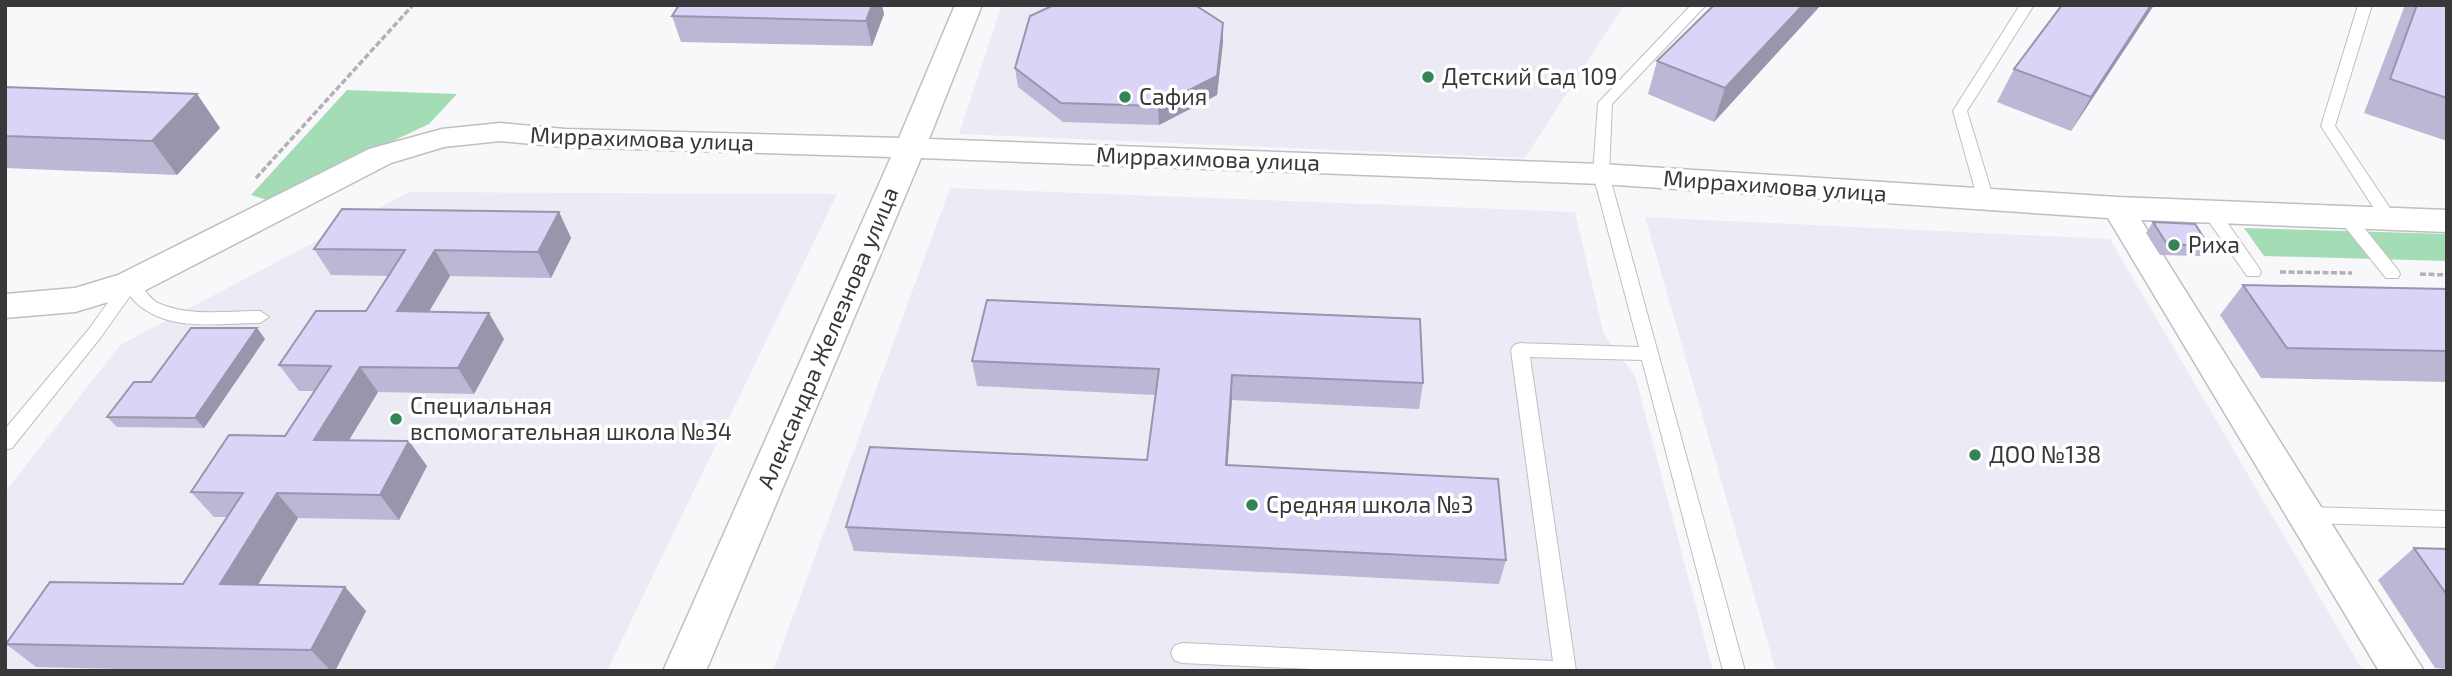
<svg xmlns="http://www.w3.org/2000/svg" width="2452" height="676" font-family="'Exo 2',sans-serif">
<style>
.built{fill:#ecebf5}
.green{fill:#a3dcb5}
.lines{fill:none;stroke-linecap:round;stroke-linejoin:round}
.service-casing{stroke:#bfbfc2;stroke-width:2}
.minor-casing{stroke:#bfbfc2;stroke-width:3}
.path{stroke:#b2b2b5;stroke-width:3.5;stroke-dasharray:6 2.5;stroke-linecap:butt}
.service{fill:#fff;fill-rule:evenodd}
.minor{fill:#fff;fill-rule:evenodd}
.wall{fill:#bbb7d4}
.shaded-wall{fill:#9995ad}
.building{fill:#dad5f7;stroke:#9995ad;stroke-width:2}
.poi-dot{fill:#348455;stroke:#fff;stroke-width:2.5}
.labels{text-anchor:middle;stroke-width:7;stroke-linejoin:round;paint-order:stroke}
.poi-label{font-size:23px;fill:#38383a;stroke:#fff;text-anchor:start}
.street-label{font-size:23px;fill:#38383a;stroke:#fff}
</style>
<rect width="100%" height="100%" fill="#f8f8fb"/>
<!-- built -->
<g class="built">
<polygon points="1002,5 1624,5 1525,158 959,134"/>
<polygon points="950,188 1575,212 1604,335 1635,375 1713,671 773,671"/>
<polygon points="409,192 837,194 607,671 5,671 5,492 120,345"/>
<polygon points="1645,217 2110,239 2363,671 1776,671"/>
</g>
<!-- green -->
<g class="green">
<polygon points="347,90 457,94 429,124 267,200 251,195"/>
<polygon points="2244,228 2447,234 2447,261 2264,256"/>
</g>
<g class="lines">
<!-- service casing -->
<g class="service-casing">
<g id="service">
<polygon points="1691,5 1706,5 1612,104 1609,174 1745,671 1723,671 1642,360 1530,357 1576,671 1355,671 1182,663 1174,660 1171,653 1174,646 1182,643 1553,661 1511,350 1514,345 1520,343 1639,347 1593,174 1598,103"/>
<polygon points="2020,5 2034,5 1967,111 1994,200 1986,205 1978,200 1953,111"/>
<polygon points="2358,5 2372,5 2335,126 2398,220 2390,225 2384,224 2321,126"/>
<polygon points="2211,207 2217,208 2259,268 2261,272 2259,276 2247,276 2205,216 2203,212 2205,208"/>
<polygon points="2347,213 2353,214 2398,270 2400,274 2398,278 2386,278 2341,222 2339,218"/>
<path d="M130,278c13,4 16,19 28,25 30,14 69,8 102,8l9,6 -9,6c-44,0 -99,11 -130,-27l-29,41 -89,111 -7,2v-21l84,-100 35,-49z"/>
<polygon points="2308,507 2447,511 2447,527 2308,523 2301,521 2298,515 2301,509"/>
</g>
</g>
<!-- minor casing -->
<g class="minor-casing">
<polygon id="minor" points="955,5 982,5 929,139 1601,164 2118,197 2447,210 2447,232 2141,220 2424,671 2379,671 2108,218 1601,184 921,158 706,671 663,671 891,157 565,147 500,141 444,147 391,163 142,292 75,312 5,318 5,294 75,288 118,275 369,149 442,129 500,123 565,129 899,138"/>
</g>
<!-- path -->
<g class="path">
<polyline points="256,178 413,5"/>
<polyline points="2280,272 2352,273"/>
<polyline points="2420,274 2447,275"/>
</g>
<!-- service -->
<use href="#service" class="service"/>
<!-- minor -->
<use href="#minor" class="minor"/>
</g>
<!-- wall -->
<g class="wall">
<polygon points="679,5 882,5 884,14 872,46 681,42 672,16"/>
<polygon points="1714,5 1821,5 1714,122 1648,94 1657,61"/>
<polygon points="2062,5 2154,5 2071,131 1997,102 2014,69"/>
<polygon points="2405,5 2447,5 2447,141 2364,113"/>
<polygon points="1223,42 1217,95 1159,125 1063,122 1018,87 1015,68"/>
<polygon points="5,87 197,94 220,128 177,175 5,168"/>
<polygon points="559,212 571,238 551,278 450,276 429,312 504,339 474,394 378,392 349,440 427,466 399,520 298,518 258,585 345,587 366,611 335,671 208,671 36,667 6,644 183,584 227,517 214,517 191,492 285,436 314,391 299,391 279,365 366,311 389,276 331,275 314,249"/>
<polygon points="2153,222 2209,246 2201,256 2160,255 2146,233"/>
<polygon points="2243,285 2447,289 2447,382 2261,378 2220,315"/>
<polygon points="987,300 1423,383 1419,409 1232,400 1227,465 1506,560 1499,584 854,551 846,527 1147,460 1155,395 977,386 972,361"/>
<polygon points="257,328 265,339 204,428 117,427 107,417 151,382"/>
<polygon points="2414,548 2447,549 2447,669 2435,668 2378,580"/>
</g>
<!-- shaded-wall -->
<g class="shaded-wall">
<polygon points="872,5 882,5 884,14 872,46 866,21"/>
<polygon points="1803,5 1821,5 1714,122 1725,88"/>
<polygon points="2151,5 2154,5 2071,131 2091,97"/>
<polygon points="1223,23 1223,42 1217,95 1159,125 1158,106"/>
<polygon points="197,94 220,128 177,175 152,141"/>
<polygon points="559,212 571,238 551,278 538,252"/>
<polygon points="435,250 450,276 414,337 397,311"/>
<polygon points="489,313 504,339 474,394 458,368"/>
<polygon points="257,328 265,339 204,428 195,418"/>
<polygon points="360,367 378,392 334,465 314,440"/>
<polygon points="1232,375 1232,400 1226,490 1226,465"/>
<polygon points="409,441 427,466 399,520 380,495"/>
<polygon points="277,493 298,518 244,608 220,584"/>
<polygon points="345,587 366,611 335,671 331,671 311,650"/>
</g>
<!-- building -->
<g class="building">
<polygon points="679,5 872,5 866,21 672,16"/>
<polygon points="1054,5 1195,5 1223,23 1217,76 1158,106 1061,103 1015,68 1030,16"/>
<polygon points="1714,5 1803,5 1725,88 1657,61"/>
<polygon points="2062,5 2151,5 2091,97 2014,69"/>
<polygon points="2417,5 2447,5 2447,98 2390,79"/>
<polygon points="5,87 197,94 152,141 5,136"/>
<polygon points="342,209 559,212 538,252 435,250 397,311 489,313 458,368 360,367 314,440 409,441 380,495 277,493 220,584 345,587 311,650 6,644 50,582 183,584 243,493 191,492 229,435 285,436 331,366 279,365 316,311 366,311 405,250 314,249"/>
<polygon points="2153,222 2195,224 2209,246 2167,244"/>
<polygon points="2243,285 2447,289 2447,351 2287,348"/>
<polygon points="987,300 1420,319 1423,383 1232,375 1226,465 1498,479 1506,560 846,527 870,447 1147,460 1159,369 972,361"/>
<polygon points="191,328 257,328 195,418 107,417 134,382 151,382"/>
<polygon points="2414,548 2447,549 2447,595"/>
</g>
<!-- markers -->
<g class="poi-dot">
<circle cx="1428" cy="77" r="7"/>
<circle cx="1125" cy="97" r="7"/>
<circle cx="2174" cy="245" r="7"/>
<circle cx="396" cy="419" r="7"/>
<circle cx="1975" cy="455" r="7"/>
<circle cx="1252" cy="505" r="7"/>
</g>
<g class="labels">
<!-- poi labels -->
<g class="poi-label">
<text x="1442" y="85">Детский Сад 109</text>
<text x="1139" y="105">Сафия</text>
<text x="2188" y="253">Риха</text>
<text x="410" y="414">Специальная<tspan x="410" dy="26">вспомогательная школа №34</tspan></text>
<text x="1989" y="463">ДОО №138</text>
<text x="1266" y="513">Средняя школа №3</text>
</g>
<!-- street labels -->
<g class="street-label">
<text transform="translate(642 139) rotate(2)" y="8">Миррахимова улица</text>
<text transform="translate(1208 159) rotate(2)" y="8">Миррахимова улица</text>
<text transform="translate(1775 186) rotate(4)" y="8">Миррахимова улица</text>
<text transform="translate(828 338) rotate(-67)" y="8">Александра Железнова улица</text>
</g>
</g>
<!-- border -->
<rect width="2452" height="676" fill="none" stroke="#38383a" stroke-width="14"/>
</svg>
